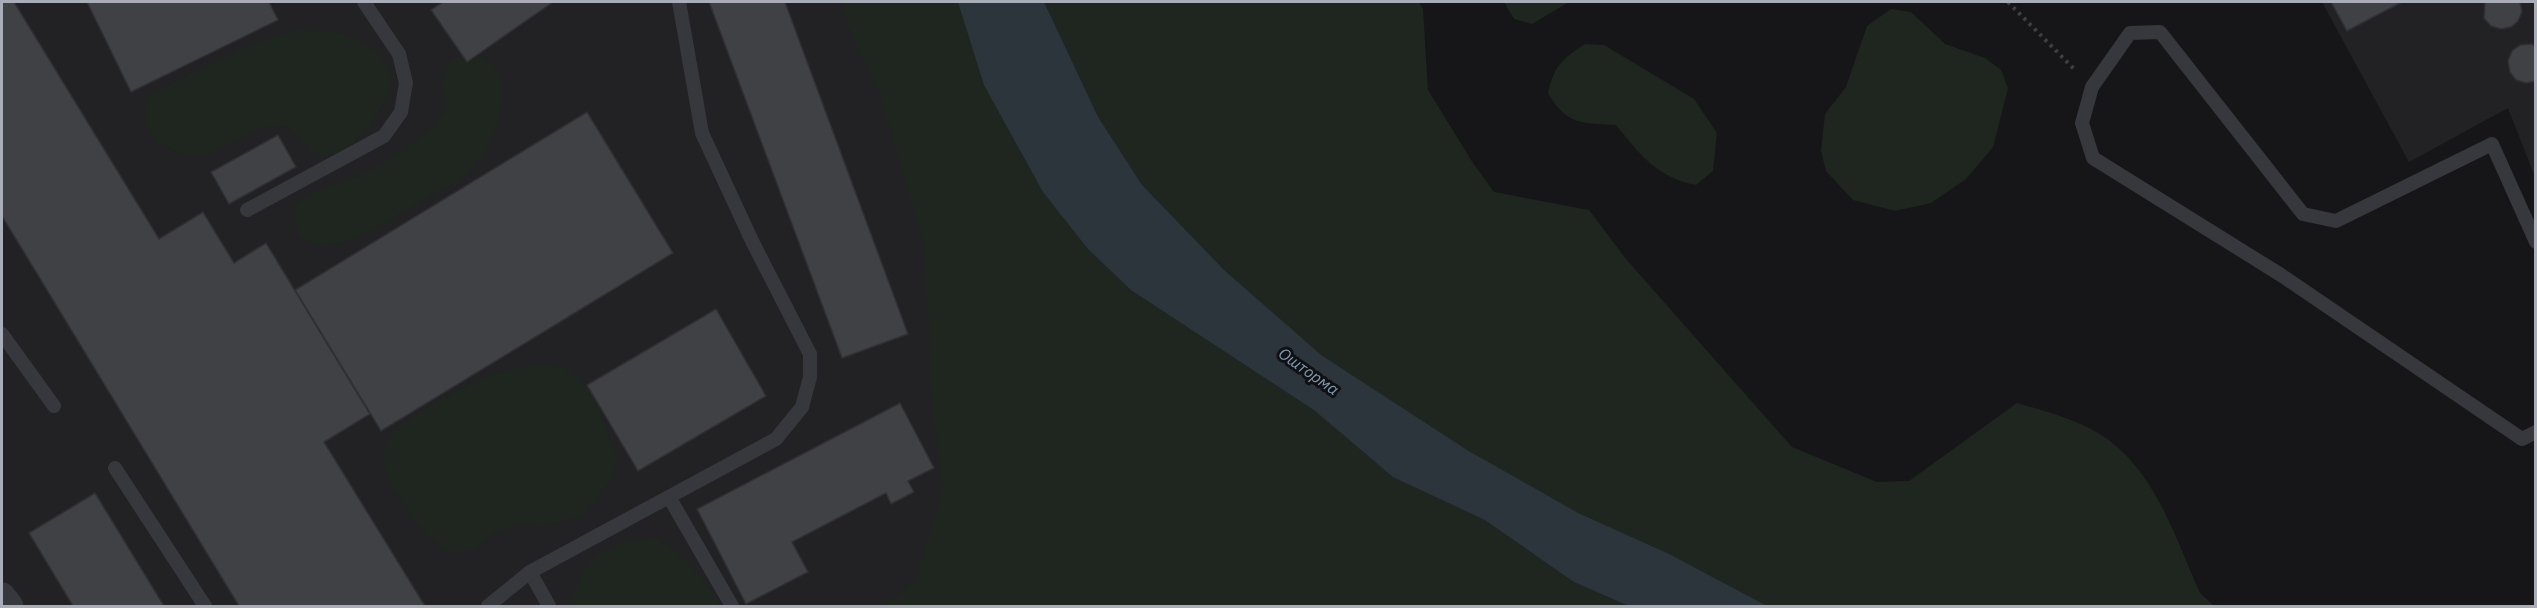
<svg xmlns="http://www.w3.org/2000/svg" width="2537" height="608" font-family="'IBM Plex Sans',sans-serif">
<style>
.built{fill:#222225}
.green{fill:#1e261f}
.water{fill:#2c353c}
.building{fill:#404145;stroke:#303034;stroke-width:1.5}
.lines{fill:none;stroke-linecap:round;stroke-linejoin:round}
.path{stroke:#3d3f44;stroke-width:4;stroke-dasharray:3 4.5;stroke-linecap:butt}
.lane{stroke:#37383d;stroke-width:14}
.street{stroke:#37383d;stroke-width:27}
.labels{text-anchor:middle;stroke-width:6;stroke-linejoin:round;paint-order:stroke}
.water-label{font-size:16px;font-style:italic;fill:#7f9bb3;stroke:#111113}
</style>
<rect width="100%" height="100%" fill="#161618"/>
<!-- built -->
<g class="built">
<polygon points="2,2 924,2 990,606 10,606 2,596"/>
<polygon points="2322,2 2535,2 2535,177 2508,108 2409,162"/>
</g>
<!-- green -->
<g class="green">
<path d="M843,2h576l4,7 5,81 45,73 21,29 95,18 37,49 166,188 85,35 32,-1 108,-78c31,9 67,18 93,38 48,37 66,99 90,152l14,13h-1332l33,-23 28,-94 -12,-99 -6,-143 -46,-155 -31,-65z"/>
<polygon points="1504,2 1569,2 1532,24 1514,19"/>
<polygon points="1891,9 1911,12 1945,44 1985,58 2001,70 2008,88 1993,147 1966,179 1931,203 1895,211 1853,200 1826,171 1821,151 1825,114 1846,87 1867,26"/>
<polygon points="298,29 342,33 379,53 392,74 387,98 364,134 338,154 319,155 284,125 263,127 208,154 186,156 158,143 146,125 145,103 149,94 245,47"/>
<path d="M1585,44l19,1 90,54 23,34 -4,38 -17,14c-39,-7 -57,-32 -80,-60 -34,-2 -50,0 -68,-32 6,-27 14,-34 37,-49z"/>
<path d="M468,53c7,3 16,4 21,9 29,27 5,84 -18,108 -13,13 -36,22 -51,32 -32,19 -129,86 -125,2 22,-16 47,-21 71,-32 27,-12 63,-38 81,-61l-5,-30 7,-20z"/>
<path d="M543,364l20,3 32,27 22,67 -6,19 -28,35 -38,11 -24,-3 -25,9 -21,16 -20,5c-26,-12 -39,-29 -54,-53 -10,-16 -21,-30 -17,-50 4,-29 96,-73 123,-80 12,-4 24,-4 36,-6z"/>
<path d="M654,538c31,15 48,41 67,68h-147c-1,-27 17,-51 43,-61 10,-5 26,-5 37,-7z"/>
</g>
<!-- water -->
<polygon class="water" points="958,2 1044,2 1098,117 1142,185 1224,270 1321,355 1467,450 1578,513 1669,554 1767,606 1629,606 1574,582 1485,520 1393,477 1314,410 1131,290 1088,249 1043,192 984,85"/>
<!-- building -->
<g class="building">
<polygon points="2,2 14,2 159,239 203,212 234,263 266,243 370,414 324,442 425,606 239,606 2,216"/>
<polygon points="87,2 269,2 278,20 131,92"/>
<polygon points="443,2 553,2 467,62 431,10"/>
<polygon points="709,2 785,2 908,334 842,358"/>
<polygon points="2331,2 2402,2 2347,31"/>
<polygon points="2485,2 2520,2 2522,12 2518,21 2511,27 2501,29 2491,26 2484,18"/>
<polygon points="2531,44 2536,46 2536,81 2526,83 2516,80 2510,72 2508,61 2512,51 2520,45"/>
<polygon points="587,112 673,253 381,431 295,290"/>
<polygon points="278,135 296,167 229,204 211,172"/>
<polygon points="716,309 766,396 638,471 587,385"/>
<polygon points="900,403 934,468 908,481 914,492 891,504 886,493 792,542 808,572 746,604 697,509"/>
<polygon points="95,493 164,606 73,606 29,533"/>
</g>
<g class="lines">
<!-- path -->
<polyline class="path" points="2008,2 2075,70"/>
<!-- lane -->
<g class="lane">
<polyline points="247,210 384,136 401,112 406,83 399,54 364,2"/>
<polyline points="2536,242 2492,144 2336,221 2303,214 2160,32 2130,33 2092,87 2082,123 2093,158 2281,275 2522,439 2536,432"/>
<polyline points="2,334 54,406"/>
<polyline points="115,468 205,606"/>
<polyline points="669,497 732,606"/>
<polyline points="530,572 549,606"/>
<polyline points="488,606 530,572 776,439 802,407 810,377 810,354 753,243 702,133 679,2"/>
</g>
<!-- street -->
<polyline class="street" points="2,596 10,606"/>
</g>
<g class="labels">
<!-- water labels -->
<g class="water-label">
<text transform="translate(1309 371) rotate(35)" y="6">Ошторма</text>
</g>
</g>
<!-- border -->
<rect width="2537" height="608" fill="none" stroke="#a8adb8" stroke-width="6"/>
</svg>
